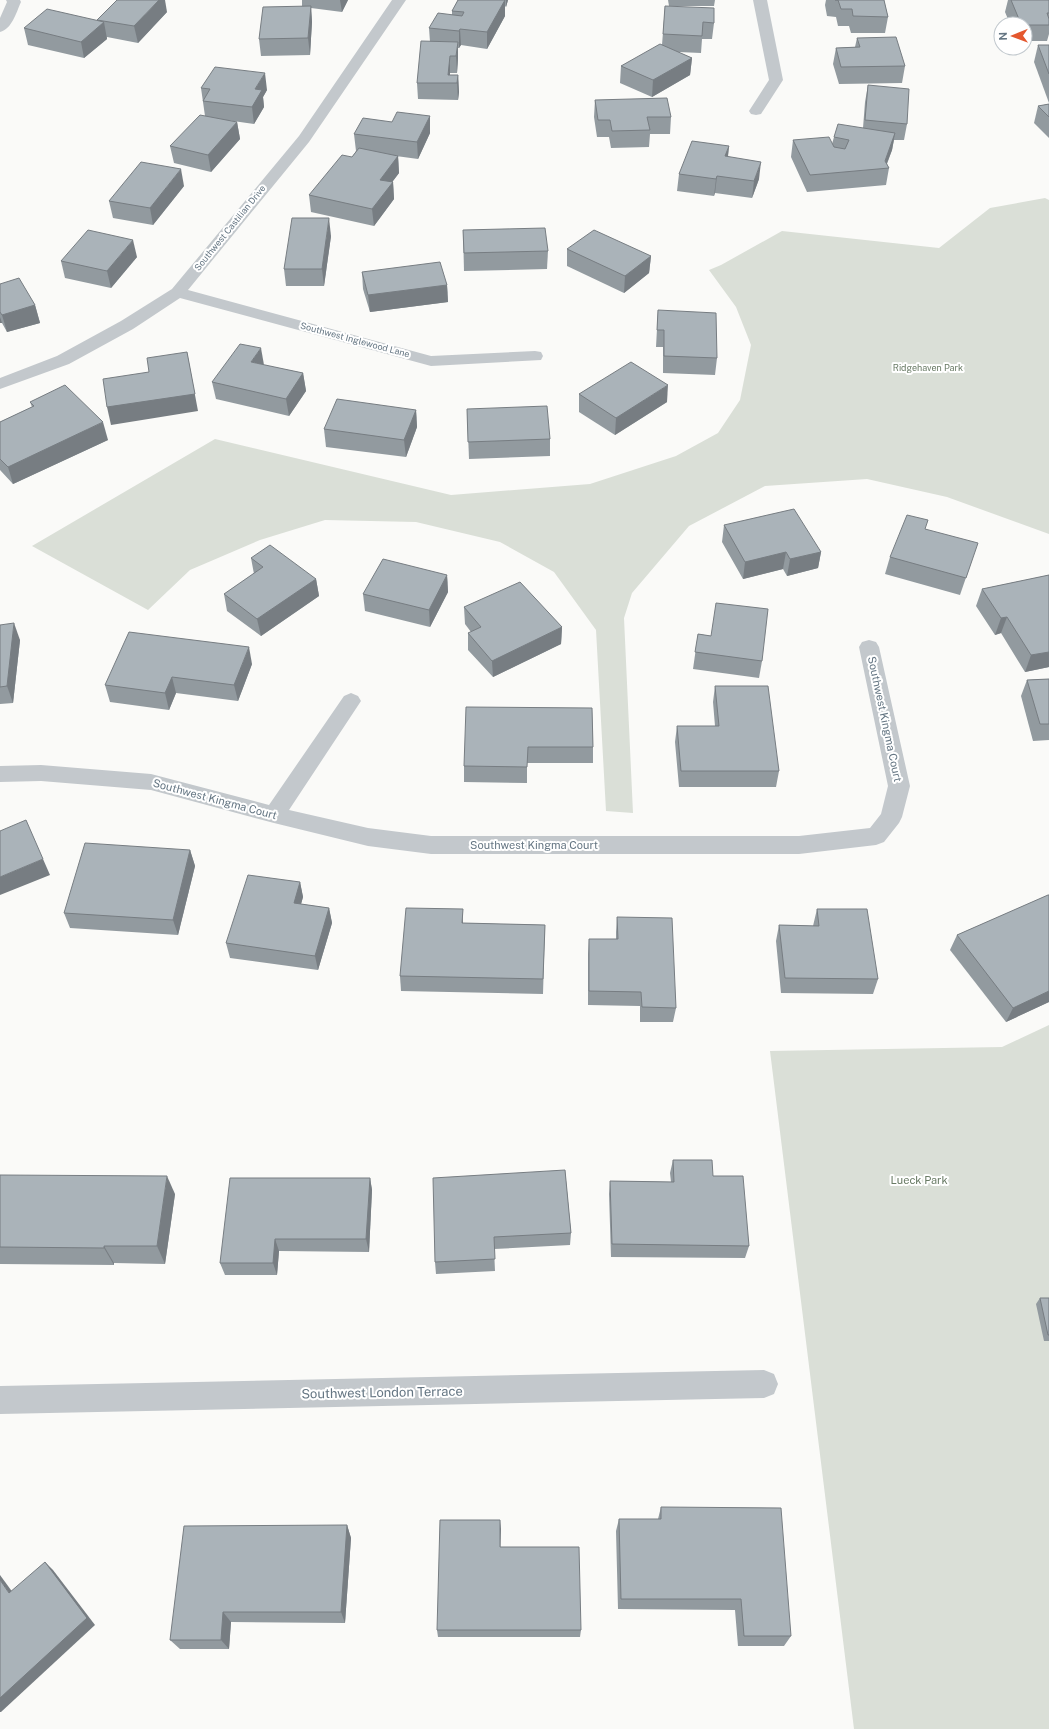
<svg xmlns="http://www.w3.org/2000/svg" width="1049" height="1729" font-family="'Public Sans',sans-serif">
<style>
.green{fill:#dadfd7}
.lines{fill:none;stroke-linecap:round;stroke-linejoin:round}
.minor{fill:#c3c8cc;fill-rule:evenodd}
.wall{fill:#929a9f}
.shaded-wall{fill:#777d82}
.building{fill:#aab3b9;stroke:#777d82}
.labels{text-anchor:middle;stroke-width:4;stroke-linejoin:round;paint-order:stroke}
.far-street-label{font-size:9px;fill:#657683;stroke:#fff}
.far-park-label{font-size:9px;fill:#687a64;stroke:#fff}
.street-label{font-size:11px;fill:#657683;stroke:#fff}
.park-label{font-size:11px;fill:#687a64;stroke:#fff}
.near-street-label{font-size:13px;fill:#657683;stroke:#fff}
</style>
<rect width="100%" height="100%" fill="#fafaf8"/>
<!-- green -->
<g class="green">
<polygon points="1045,198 1049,200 1049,534 947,497 867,479 765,486 689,526 632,593 624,618 633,813 606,811 596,630 554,572 500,542 416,522 325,520 260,540 190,570 148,610 32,546 215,439 451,495 590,484 676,456 718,433 740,400 751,345 736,307 709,270 721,265 782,231 939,248 990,208"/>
<polygon points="1049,1025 1049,1729 854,1729 770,1051 1002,1047"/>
</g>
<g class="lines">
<!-- minor -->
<g class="minor">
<path d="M6,0h14l1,2c-5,11 -9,27 -21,30v-14l7,-16z"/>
<polygon points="392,0 406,0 309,142 188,290 431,356 535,351 541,352 543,356 541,360 431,366 180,298 133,329 69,364 0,389 0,378 57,356 121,321 172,289 299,136"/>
<polygon points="753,0 767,0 783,80 761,114 756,115 751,114 749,111 769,80"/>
<polygon points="869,640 876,642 879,647 910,786 902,817 899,823 884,842 876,845 799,854 431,854 368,846 274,823 151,790 41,781 0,782 0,766 41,765 151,774 269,805 344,696 351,693 358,696 361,701 289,810 368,828 431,836 799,836 870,828 881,814 888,786 859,647 862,642"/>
<polygon points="764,1370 774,1374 778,1384 774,1394 764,1398 0,1414 0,1386"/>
</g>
</g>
<!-- wall -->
<g class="wall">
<polygon points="302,0 348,0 342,12 311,8 312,22 310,55 261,56 259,39 302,6"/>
<polygon points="458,0 508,0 506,7 505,6 505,16 487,49 461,45 459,48 458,48 458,58 457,73 450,73 450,75 458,75 459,92 458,100 418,99 417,83 430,42 429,28 452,15 452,11"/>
<polygon points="668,0 715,0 714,6 669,6"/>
<polygon points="826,0 884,0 888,17 885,33 851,33 849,26 838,26 836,17 827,16 825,5"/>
<polygon points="1008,0 1049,0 1049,34 1047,41 1025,41 1025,24 1010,24 1005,12"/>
<polygon points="665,6 714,23 712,39 702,39 701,53 678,52 692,58 690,75 652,97 620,83 621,66 662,45"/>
<polygon points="167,12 138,43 107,37 107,39 84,58 28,45 24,28 98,21 97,20"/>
<polygon points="857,38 905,66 902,83 839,84 833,64 836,48 855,47"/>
<polygon points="1038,45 1049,45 1049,103 1034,62"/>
<polygon points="868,85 907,124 904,140 894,140 892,150 887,164 889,168 886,185 807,192 791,157 793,140 832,144 834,137 863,128 865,102"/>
<polygon points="201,88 267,90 263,97 264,107 254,124 226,120 237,122 240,139 211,172 174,163 170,146 205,116"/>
<polygon points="595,100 671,117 670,134 650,134 649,147 611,148 609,137 597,137 594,117"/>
<polygon points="1049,104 1049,138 1034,123 1038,106"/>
<polygon points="430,116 430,133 418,159 396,156 398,156 399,173 392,182 393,182 394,199 374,226 311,212 309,195 352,157 356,151 354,134 392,122"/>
<polygon points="729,146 728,157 759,179 752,198 715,193 714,196 677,191 679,174"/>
<polygon points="184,186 153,225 113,218 109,201"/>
<polygon points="463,230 548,251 547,269 464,271"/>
<polygon points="331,236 324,286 286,286 284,269"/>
<polygon points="567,249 651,256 649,273 624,293 567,266"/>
<polygon points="137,257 111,288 65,278 61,261"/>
<polygon points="362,272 447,285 448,302 370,312 363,289"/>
<polygon points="0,284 35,305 40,323 7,332 2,323 0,323"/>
<polygon points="658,310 717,358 715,375 663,373 663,347 656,347"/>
<polygon points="264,365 303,373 306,391 289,416 216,399 212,382"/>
<polygon points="579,394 667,402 615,435 579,412"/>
<polygon points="30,402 108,440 13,484 0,470 0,422 32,407"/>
<polygon points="467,409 550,439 550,456 469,459"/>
<polygon points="416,410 417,427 406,457 326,447 324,429"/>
<polygon points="724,525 821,552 818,568 787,576 783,569 743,579 722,542"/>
<polygon points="926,529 972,560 960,595 885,574 890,557"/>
<polygon points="251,558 316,579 319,596 261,636 227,611 224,594 254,574"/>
<polygon points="447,575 448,592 430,627 365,611 363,594"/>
<polygon points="1049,575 1049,667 1025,672 1001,633 995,635 976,606 982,589"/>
<polygon points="464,607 562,627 561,644 493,677 468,650 468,633 471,632 465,624"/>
<polygon points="0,625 20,640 13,703 0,704"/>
<polygon points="698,634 711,636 762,661 759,678 693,669"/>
<polygon points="252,664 238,701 176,693 169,710 110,702 105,685"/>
<polygon points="1049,679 1049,740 1033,741 1021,696 1027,680"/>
<polygon points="715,686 779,771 776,787 679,787 675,742 677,726 715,726 713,702"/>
<polygon points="592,708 593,747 593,763 527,763 527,783 464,782 464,766"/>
<polygon points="190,850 195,866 178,935 70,928 64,913"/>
<polygon points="300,882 303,897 301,904 329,908 332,923 318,970 230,958 226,943"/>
<polygon points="1049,895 1049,1002 1006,1022 950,950 957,935"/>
<polygon points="817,909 878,979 873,994 781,993 776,941 779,925 813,926"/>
<polygon points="617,917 676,1008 673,1022 640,1022 640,1006 588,1005 588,954 589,939 616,939 616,932"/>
<polygon points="463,923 545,925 543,994 401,991 400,976"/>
<polygon points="673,1160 713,1176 749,1246 745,1258 611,1257 609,1194 610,1181 671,1182 670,1173"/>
<polygon points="565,1170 571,1233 570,1245 494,1249 495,1271 436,1274 435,1262"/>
<polygon points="0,1175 175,1194 165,1264 114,1263 114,1265 0,1264"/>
<polygon points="370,1178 372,1190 369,1252 279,1251 277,1275 225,1275 220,1263"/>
<polygon points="1040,1298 1049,1298 1049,1341 1044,1341 1036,1304"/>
<polygon points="661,1507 791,1636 784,1646 738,1646 735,1610 618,1609 616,1531 619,1519 658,1519"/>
<polygon points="500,1520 500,1547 581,1630 580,1637 438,1637 437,1630"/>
<polygon points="347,1525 351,1538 345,1623 231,1622 229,1649 180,1649 170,1640"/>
</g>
<!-- shaded-wall -->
<g class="shaded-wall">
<polygon points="159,0 165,0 167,12 138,43 134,26"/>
<polygon points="340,0 348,0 342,12"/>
<polygon points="505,0 505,16 487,49 487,32"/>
<polygon points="506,0 508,0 506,7"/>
<polygon points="311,6 312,22 310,55 308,38"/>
<polygon points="104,22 107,39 84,58 81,42"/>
<polygon points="460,29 461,45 459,48 459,31"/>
<polygon points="458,42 458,58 457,73 456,56"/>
<polygon points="450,56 450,73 449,83 448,75"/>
<polygon points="692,58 690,75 652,97 653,80"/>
<polygon points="265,73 267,90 263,97 264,107 254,124 252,107 255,89"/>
<polygon points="458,75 459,92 458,100 457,83"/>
<polygon points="430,116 430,133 418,159 417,142"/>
<polygon points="237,122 240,139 211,172 208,155"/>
<polygon points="895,133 892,150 885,168 885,161"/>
<polygon points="729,146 727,163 725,156"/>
<polygon points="398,156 399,173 381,197 380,180"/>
<polygon points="761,162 759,179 752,198 754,181"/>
<polygon points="181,169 184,186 153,225 150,208"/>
<polygon points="717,176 715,193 714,196 716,179"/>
<polygon points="393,182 394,199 374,226 372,209"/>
<polygon points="329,218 331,236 324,286 322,269"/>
<polygon points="133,240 137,257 111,288 107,271"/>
<polygon points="651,256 649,273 624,293 625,276"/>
<polygon points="447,285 448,302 370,312 368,295"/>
<polygon points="35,305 40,323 7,332 2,315"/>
<polygon points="0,317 2,323 0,323"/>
<polygon points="261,348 264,365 251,362"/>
<polygon points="187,352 198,411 111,425 107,407"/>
<polygon points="303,373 306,391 289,416 286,399"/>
<polygon points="668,385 667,402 615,435 616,418"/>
<polygon points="416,410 417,427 406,457 404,440"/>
<polygon points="103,422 108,440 13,484 8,467"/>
<polygon points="786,552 783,569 743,579 745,562"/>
<polygon points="821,552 818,568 787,576 790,559"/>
<polygon points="447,575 448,592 430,627 429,610"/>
<polygon points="316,579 319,596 261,636 257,619"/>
<polygon points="1007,617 1001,633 995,635 1001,618"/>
<polygon points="14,623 20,640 13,703 7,686"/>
<polygon points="562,627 561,644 493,677 492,661"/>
<polygon points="249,647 252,664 238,701 234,685"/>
<polygon points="1049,652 1049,667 1025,672 1031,655"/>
<polygon points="172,677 176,693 169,710 165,693"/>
<polygon points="190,850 195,866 178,935 173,920"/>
<polygon points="43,859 50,875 0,895 0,877"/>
<polygon points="300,882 303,897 297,918 294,903"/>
<polygon points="329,908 332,923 318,970 315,956"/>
<polygon points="463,909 463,924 462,923"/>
<polygon points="1049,991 1049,1002 1006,1022 1013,1008"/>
<polygon points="167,1176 175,1194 165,1264 157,1246"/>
<polygon points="370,1178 372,1190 369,1252 366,1239"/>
<polygon points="275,1239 279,1251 277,1275 273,1263"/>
<polygon points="104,1246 114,1263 114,1265 104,1248"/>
<polygon points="500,1520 501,1529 500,1556"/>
<polygon points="347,1525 351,1538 345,1623 341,1612"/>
<polygon points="45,1562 53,1570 95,1625 1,1712 0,1712 0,1698"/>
<polygon points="0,1575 19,1601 9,1593 0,1580"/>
<polygon points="223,1612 231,1622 229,1649 221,1640"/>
</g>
<!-- building -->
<g class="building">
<polygon points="117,0 159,0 134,26 97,20"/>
<polygon points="458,0 505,0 487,32 460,29 459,31 429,28 438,13 462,16 464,12 452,11"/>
<polygon points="835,0 884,0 888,17 853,16 852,9 841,9 838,0"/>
<polygon points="1011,0 1049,0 1049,13 1047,13 1049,19 1049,25 1025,25 1025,24 1021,24"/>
<polygon points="311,6 308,38 259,39 263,7"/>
<polygon points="665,6 714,8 714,23 703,22 702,36 663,34"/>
<polygon points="47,9 104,22 81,42 24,28"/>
<polygon points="896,37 905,66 841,67 836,48 860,47 857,38"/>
<polygon points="421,41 458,42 456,56 450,56 448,75 458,75 457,83 417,83"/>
<polygon points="660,44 692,58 653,80 621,66"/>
<polygon points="1038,45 1049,45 1049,74"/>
<polygon points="215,67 265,73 255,89 262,90 252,107 203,101 210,89 201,88"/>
<polygon points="868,85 909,89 907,124 865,120"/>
<polygon points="667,98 671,117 647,117 650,130 612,131 610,120 598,120 595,100"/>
<polygon points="1049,104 1049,117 1038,106"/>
<polygon points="397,112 430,116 417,142 354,134 363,118 392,122"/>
<polygon points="200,115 237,122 208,155 170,146"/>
<polygon points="838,124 895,133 885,161 889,168 810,175 793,140 829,137 834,147 845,149 849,140 834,137"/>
<polygon points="692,141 729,146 725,156 761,162 754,181 717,176 716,179 679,174"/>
<polygon points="359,148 398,156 380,180 393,182 372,209 309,195 342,155 352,157"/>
<polygon points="141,162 181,169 150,208 109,201"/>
<polygon points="292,218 329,218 322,269 284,269"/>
<polygon points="545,228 548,251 464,253 463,230"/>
<polygon points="88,230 133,240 107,271 61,261"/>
<polygon points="594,230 651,256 625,276 567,249"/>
<polygon points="440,262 447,285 368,295 362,272"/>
<polygon points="19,278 35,305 2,315 0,312 0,284"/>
<polygon points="658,310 716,313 717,358 664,356 664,330 657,330"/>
<polygon points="240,344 261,348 251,362 303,373 286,399 212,382"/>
<polygon points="187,352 195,394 107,407 103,379 149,372 147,358"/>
<polygon points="631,362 668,385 616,418 579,394"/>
<polygon points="65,385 103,422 8,467 0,459 0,422 34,406 30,402"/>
<polygon points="337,399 416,410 404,440 324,429"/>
<polygon points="547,406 550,439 468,442 467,409"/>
<polygon points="794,509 821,552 790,559 786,552 745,562 724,525"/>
<polygon points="907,515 928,520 925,529 978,543 966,578 890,557"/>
<polygon points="270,545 316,579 257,619 224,594 263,567 251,558"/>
<polygon points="383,559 447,575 429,610 363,594"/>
<polygon points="1049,575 1049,652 1031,655 1007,617 1001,618 982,589"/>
<polygon points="520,582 562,627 492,661 468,633 481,627 464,607"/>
<polygon points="716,603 768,609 762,661 695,652 698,634 711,636"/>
<polygon points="14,623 7,686 0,687 0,625"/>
<polygon points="129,632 249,647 234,685 172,677 165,693 105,685"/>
<polygon points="1049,679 1049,724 1040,724 1027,680"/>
<polygon points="715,686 768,686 779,771 681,771 677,726 719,726"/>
<polygon points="466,707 592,708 593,747 528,747 527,767 464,766"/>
<polygon points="26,820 43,859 0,877 0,831"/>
<polygon points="85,843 190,850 173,920 64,913"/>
<polygon points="248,875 300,882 294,903 329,908 315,956 226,943"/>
<polygon points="1048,895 1049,895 1049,991 1013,1008 957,935"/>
<polygon points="406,908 463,909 462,923 545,925 543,979 400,976"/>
<polygon points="817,909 867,909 878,979 785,978 779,925 819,926"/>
<polygon points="617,917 672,918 676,1008 642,1007 641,992 589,991 589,939 618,939"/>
<polygon points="673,1160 712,1160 713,1176 743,1176 749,1246 612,1244 610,1181 674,1182"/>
<polygon points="565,1170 571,1233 494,1237 495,1259 435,1262 433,1178"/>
<polygon points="0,1175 167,1176 157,1246 104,1246 104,1248 0,1247"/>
<polygon points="230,1178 370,1178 366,1239 275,1239 273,1263 220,1263"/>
<polygon points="1040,1298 1049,1298 1049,1335 1048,1335"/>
<polygon points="661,1507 781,1508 791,1636 744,1636 741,1599 621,1599 619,1519 661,1519"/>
<polygon points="440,1520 500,1520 500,1547 579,1547 581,1630 437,1630"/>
<polygon points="347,1525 341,1612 223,1612 221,1640 170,1640 184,1526"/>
<polygon points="45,1562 87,1618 0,1698 0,1580 9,1593"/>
</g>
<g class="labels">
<!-- far-street labels -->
<g class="far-street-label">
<text transform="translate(230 228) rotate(-51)" y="3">Southwest Castilian Drive</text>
<text transform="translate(355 340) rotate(15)" y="3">Southwest Inglewood Lane</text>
</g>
<!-- far-park labels -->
<g class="far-park-label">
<text x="928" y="371">Ridgehaven Park</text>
</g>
<!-- street labels -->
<g class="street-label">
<text transform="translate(885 719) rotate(78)" y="4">Southwest Kingma Court</text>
<text transform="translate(215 799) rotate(15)" y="4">Southwest Kingma Court</text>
<text x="534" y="849">Southwest Kingma Court</text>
</g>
<!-- park labels -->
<g class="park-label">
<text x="919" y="1184">Lueck Park</text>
</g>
<!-- near-street labels -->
<g class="near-street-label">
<text transform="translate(382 1392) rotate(-1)" y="5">Southwest London Terrace</text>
</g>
</g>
<!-- north arrow -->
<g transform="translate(1013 36) rotate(269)"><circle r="19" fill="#ffffff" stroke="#c1c8cd"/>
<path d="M0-3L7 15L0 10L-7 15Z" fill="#e4572e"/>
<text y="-6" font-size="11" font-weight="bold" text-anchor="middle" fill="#657683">N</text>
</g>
</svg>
